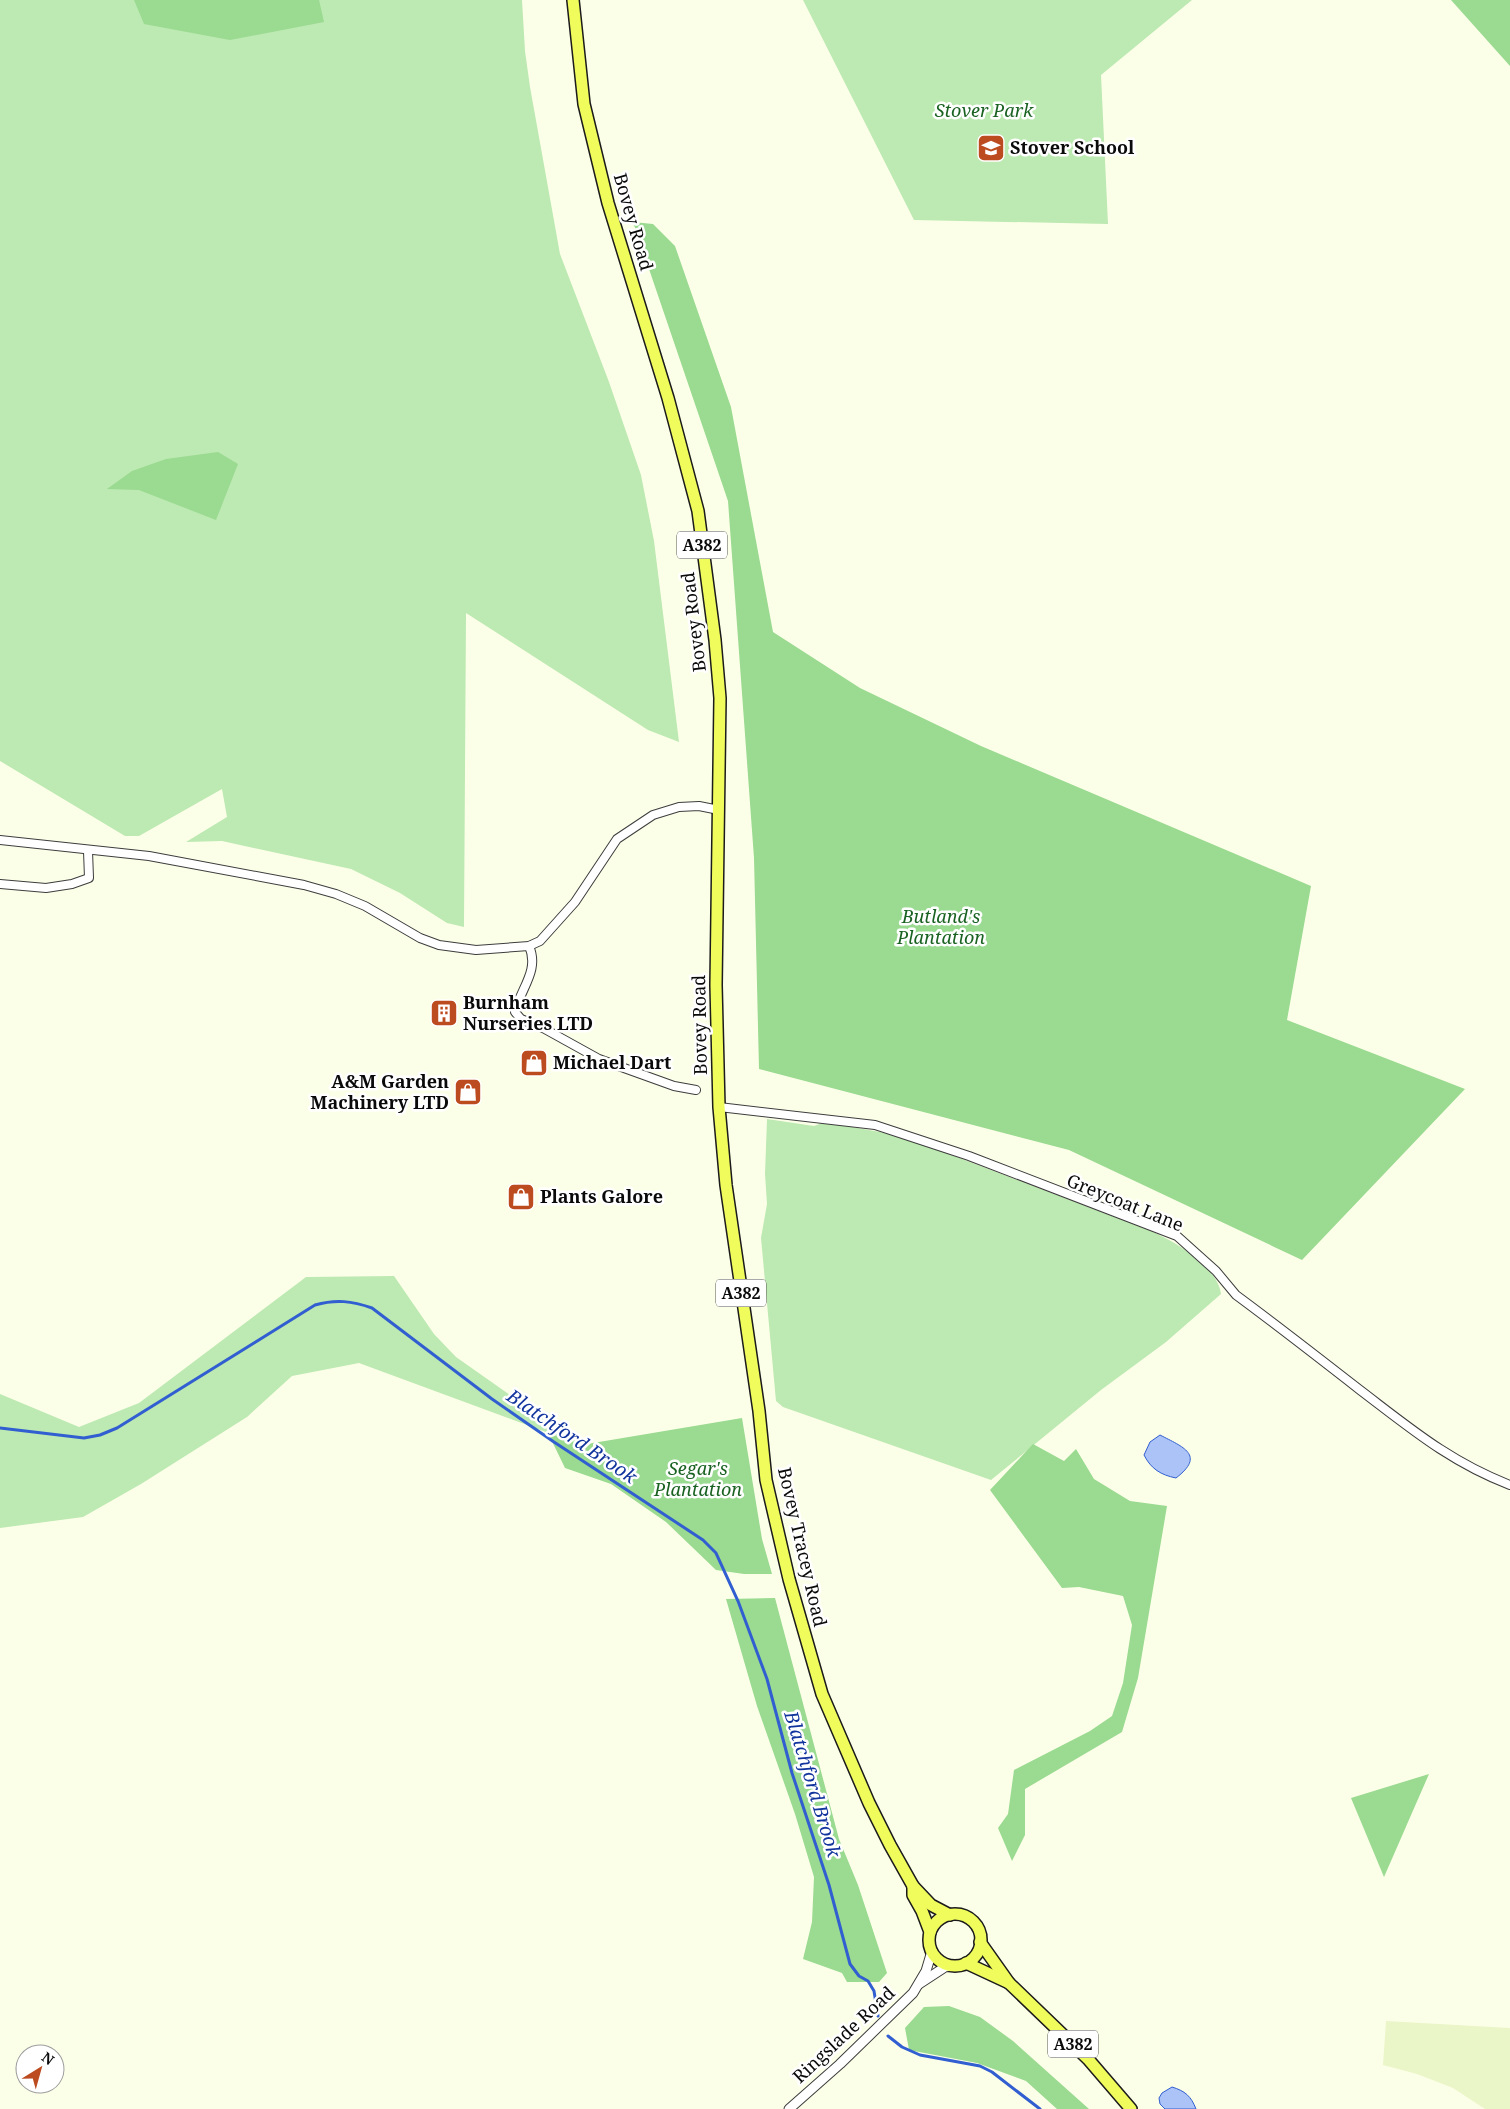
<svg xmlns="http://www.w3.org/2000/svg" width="1510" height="2109" font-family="'Noto Serif',serif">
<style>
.farmland{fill:#eaf5c8}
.green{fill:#bde9b2}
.forest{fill:#9ada91}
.water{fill:#abc3f7;stroke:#315ed0}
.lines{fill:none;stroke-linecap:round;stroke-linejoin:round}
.stream{stroke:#315ed0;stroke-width:3}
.minor-casing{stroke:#3d3d3d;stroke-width:10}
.tertiary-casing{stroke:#3d3d3d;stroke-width:11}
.primary-casing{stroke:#1b1b1b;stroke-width:14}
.minor{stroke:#fff;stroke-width:8}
.tertiary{stroke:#fff;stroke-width:9}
.primary{stroke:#f0fc5b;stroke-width:11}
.labels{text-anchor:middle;stroke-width:5;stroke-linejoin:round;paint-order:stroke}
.shield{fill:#fff;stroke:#545454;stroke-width:1}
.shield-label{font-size:16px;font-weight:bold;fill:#0a0a0a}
.park-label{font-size:18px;font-style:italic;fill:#1a6222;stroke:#fff}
.poi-label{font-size:18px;font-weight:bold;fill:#0a0a0a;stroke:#fff;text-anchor:start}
.street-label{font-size:18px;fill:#0a0a0a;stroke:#fff}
.water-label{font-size:19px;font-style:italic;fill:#12349d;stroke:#fff}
</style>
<rect width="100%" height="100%" fill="#fcffe8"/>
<!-- farmland -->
<polygon class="farmland" points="1386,2021 1510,2028 1510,2109 1485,2109 1453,2088 1417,2074 1383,2065"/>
<!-- green -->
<g class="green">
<polygon points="0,0 522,0 525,51 530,87 560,254 609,382 641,475 654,541 679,742 648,730 466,613 464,927 447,923 400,893 351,869 222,841 186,842 227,817 222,789 139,836 125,836 0,761"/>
<polygon points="803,0 1192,0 1101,75 1108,224 914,220"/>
<path d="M767,1119l47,7 11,-4 55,10 40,11 231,88c23,10 67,36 70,63l-55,48 -65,48 -110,90 -208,-73 -7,-6 -15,-163 6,-34 -2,-30z"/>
<polygon points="394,1276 434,1334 456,1357 581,1445 359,1363 292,1376 247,1417 141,1484 83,1517 0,1528 0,1394 79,1427 139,1403 306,1277"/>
</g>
<!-- forest -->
<g class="forest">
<polygon points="134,0 319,0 324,22 230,40 144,24"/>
<polygon points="1451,0 1510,0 1510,66"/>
<polygon points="633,222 653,224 675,246 731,407 773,632 860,688 981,746 1311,886 1287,1020 1465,1089 1302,1260 1069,1150 759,1069 754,858 728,501"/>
<polygon points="218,452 238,464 216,520 139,490 107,489 132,471 166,459"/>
<polygon points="742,1418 762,1539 772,1574 744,1574 716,1570 666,1522 611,1484 565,1468 548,1433 581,1445"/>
<polygon points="1033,1444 1064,1461 1076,1449 1094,1479 1130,1501 1167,1506 1138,1678 1122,1732 1025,1789 1025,1835 1012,1861 998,1828 1008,1814 1014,1770 1090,1731 1112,1716 1123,1683 1132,1625 1123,1596 1079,1587 1062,1588 990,1490"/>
<polygon points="775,1598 839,1839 858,1885 887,1973 879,1982 847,1982 842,1973 803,1959 812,1922 814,1877 795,1814 757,1706 726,1599"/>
<polygon points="1429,1774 1384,1877 1351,1798"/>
<polygon points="949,2006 980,2017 1013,2041 1089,2109 1057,2109 1026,2081 977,2063 909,2050 905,2028 924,2007"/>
</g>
<!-- water -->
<g class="water">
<path d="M1160,1435c23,12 46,20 16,43 -15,-3 -25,-9 -32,-23l6,-13z"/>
<path d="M1172,2087c13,4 19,9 24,22h-31l-5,-5 -1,-6 3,-5z"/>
</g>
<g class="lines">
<!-- stream -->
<g class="stream">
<path d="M0,1428l84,10 16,-3 17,-7 198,-123c21,-6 37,-4 57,3l120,91 62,43 149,98 13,13 22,48 29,78 25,94 37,112 21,79 9,12 9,5 6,10 4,25"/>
<polyline points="888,2036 902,2047 920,2055 980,2066 992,2072 1040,2109"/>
</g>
<!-- minor casing -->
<g class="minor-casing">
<g id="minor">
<polyline points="0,840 149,856 304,885 336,894 365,906 420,938 439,945 476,950 529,946 540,941 575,902 617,839 653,815 679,807 699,806 719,810"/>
<polyline points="0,884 46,888 72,884 89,878 88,851"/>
<path d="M529,946c11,25 -9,43 -14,66l6,7 22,9 56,31 75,27 22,4"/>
<path d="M719,1107l156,18 94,31 208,80 39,35 20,24c42,31 83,63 124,95 50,38 90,72 150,95"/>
</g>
</g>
<!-- tertiary casing -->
<g class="tertiary-casing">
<g id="tertiary">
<polyline points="919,1984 945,1967 951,1966"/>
<polyline points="789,2109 840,2064 913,1993 926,1971 932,1951"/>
</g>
</g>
<!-- primary casing -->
<g class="primary-casing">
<g id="primary">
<polyline points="573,0 584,104 608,203 668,398 698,511 715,640 720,698 716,985 719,1107 726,1185 759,1411 766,1480 789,1579 822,1694 869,1803 890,1845 913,1886 931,1905 950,1915"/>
<polyline points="913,1886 913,1895 922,1911 930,1932"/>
<circle cx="955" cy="1940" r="26"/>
<polyline points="980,1942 1009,1983 1088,2059 1131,2109"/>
<polyline points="966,1963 1009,1983"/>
</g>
</g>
<!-- minor -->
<use href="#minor" class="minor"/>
<!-- tertiary -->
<use href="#tertiary" class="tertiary"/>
<!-- primary -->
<use href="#primary" class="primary"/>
</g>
<!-- icons -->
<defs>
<g id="school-square" transform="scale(1.4375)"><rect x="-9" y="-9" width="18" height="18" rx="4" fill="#bc4b20" stroke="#fff"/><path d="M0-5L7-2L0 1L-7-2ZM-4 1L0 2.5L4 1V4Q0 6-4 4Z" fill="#fff"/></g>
<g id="building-square" transform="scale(1.4375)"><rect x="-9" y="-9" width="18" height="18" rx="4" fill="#bc4b20" stroke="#fff"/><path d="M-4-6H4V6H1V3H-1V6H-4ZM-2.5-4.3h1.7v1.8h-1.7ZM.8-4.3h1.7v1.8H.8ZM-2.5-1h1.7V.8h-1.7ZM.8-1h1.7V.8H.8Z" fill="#fff"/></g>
<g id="shop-square" transform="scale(1.4375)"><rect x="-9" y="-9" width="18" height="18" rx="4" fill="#bc4b20" stroke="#fff"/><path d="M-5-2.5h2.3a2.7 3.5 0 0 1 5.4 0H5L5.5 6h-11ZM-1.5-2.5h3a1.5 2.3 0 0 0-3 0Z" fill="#fff"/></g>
</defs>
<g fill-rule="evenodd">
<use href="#school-square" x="991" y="148"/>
<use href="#building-square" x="444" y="1013"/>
<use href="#shop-square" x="534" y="1063"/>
<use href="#shop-square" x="468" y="1092"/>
<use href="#shop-square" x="521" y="1197"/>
</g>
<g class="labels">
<!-- shield labels -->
<g class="shield">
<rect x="677" y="531.5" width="50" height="27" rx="4"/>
<rect x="716" y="1279.5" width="50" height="27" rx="4"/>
<rect x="1048" y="2030.5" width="50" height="27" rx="4"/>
</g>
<g class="shield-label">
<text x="702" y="551">A382</text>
<text x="741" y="1299">A382</text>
<text x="1073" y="2050">A382</text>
</g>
<!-- park labels -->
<g class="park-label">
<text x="984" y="117">Stover Park</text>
<text x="941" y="923">Butland's<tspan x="941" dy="21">Plantation</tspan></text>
<text x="698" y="1475">Segar's<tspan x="698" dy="21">Plantation</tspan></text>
</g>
<!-- poi labels -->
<g class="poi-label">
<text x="1010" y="154">Stover School</text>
<text x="463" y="1009">Burnham<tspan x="463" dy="21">Nurseries LTD</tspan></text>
<text x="553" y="1069">Michael Dart</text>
<text x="449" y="1088" text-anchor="end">A&amp;M Garden<tspan x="449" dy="21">Machinery LTD</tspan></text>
<text x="540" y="1203">Plants Galore</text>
</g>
<!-- street labels -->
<g class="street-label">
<text transform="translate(633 222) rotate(74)" y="6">Bovey Road</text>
<text transform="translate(694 622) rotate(-97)" y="6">Bovey Road</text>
<text transform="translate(700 1025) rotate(-91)" y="6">Bovey Road</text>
<text transform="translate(1125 1203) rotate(22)" y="6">Greycoat Lane</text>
<text transform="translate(802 1547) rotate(77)" y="6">Bovey Tracey Road</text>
<text transform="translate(844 2035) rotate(-43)" y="6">Ringslade Road</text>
</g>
<!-- water labels -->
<g class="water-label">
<text transform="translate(572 1436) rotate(34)" y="7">Blatchford Brook</text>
<text transform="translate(813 1784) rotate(73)" y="7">Blatchford Brook</text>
</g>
</g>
<!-- north arrow -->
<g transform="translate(40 2069) rotate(37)"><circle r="24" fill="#ffffff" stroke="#9d9d9d"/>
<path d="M0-4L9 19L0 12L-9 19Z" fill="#bc4b20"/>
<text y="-8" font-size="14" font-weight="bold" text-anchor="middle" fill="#0a0a0a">N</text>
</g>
</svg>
